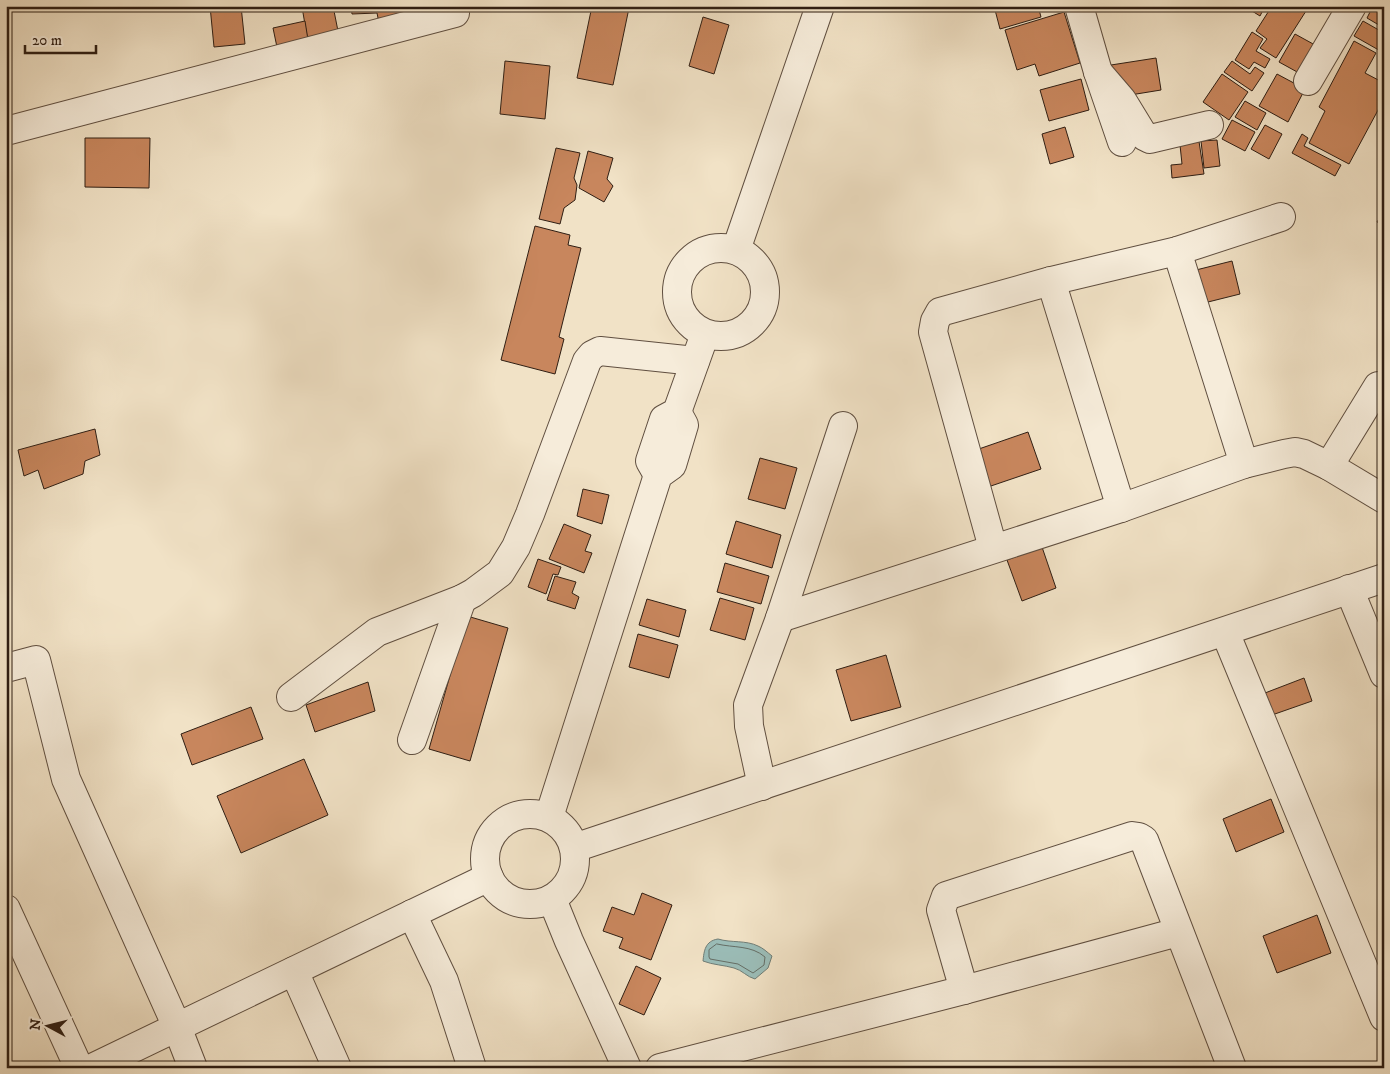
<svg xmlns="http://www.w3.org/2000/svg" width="1390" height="1074" font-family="'IM FELL DW Pica',serif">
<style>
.water{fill:#9bbdb8;stroke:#707d76}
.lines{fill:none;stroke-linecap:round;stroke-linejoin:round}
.shore{stroke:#656e66;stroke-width:1}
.building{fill:#c8865d;stroke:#2f1e13}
.minor-casing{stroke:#604f40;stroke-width:30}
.minor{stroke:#f6ecda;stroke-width:28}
</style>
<rect width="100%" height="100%" fill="#f1e2c6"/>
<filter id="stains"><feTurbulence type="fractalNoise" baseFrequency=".004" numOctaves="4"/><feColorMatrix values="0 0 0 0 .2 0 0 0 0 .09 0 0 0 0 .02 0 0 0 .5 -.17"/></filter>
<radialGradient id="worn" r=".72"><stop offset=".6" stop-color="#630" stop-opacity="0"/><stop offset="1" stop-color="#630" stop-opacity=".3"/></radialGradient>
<!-- water -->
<path class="water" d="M718,939c13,4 28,1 40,7 5,2 9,6 14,10l-4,12 -13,11c-8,-2 -13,-9 -21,-11 -10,-3 -21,-3 -31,-7 1,-10 2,-20 15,-22z"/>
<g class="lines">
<!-- shore -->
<path class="shore" d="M717,944c17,4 34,1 48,13l-1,8 -11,8 -15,-9 -28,-5 -1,-2v-7z"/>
</g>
<!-- building -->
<g class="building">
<polygon points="210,6 241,6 245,44 214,47"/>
<polygon points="309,6 333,6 339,36 308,42 302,7"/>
<polygon points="351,6 409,6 409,21 379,23 377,13 352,14"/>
<polygon points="592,6 629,8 613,85 577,78"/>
<polygon points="994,6 1038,6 1041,17 1000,29"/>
<polygon points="1244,6 1265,6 1260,16"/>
<polygon points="1272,6 1298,6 1306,11 1276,58 1260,48 1267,39 1256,31"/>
<polygon points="1373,6 1384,6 1384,28 1367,18"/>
<polygon points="1064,12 1080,63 1039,76 1035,64 1017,70 1005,30"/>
<polygon points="703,17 729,25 714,74 689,66"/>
<polygon points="305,21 309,46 278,52 273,28"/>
<polygon points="1363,21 1384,33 1384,53 1354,36"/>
<polygon points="1252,32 1263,39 1256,51 1270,59 1265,68 1254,62 1249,69 1235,60"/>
<polygon points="1295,34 1315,45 1299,73 1279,62"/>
<polygon points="1354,41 1376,53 1365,73 1384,83 1384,99 1349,164 1309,143 1325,111 1319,107"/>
<polygon points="1156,58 1161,90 1124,96 1114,86 1111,65"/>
<polygon points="505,61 550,66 545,119 500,114"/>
<polygon points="1232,61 1250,74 1255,67 1264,73 1252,91 1224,72"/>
<polygon points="1222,74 1248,92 1229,120 1203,102"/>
<polygon points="1277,74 1305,89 1288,122 1259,106"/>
<polygon points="1081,79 1089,110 1049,121 1040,90"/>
<polygon points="1245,101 1266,113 1257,130 1235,117"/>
<polygon points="1232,120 1255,132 1245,151 1222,139"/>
<polygon points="1265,125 1282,134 1269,159 1251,149"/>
<polygon points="1065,127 1074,157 1050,164 1042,134"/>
<polygon points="1302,134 1308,138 1304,146 1341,165 1335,176 1292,153"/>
<polygon points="1198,135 1204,174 1172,178 1171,165 1182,164 1180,145 1187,144 1186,136"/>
<polygon points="85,138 150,138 149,188 85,187"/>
<polygon points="1217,140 1220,166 1204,168 1201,141"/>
<polygon points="556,148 580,153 574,178 577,185 575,200 564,208 560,224 539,219"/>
<polygon points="588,151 613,158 607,179 613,186 604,202 579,188"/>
<polygon points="1384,211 1384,226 1377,222"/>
<polygon points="535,226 570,235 568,245 581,248 559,337 564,339 555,374 501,360"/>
<polygon points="1232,261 1240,294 1208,302 1196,270"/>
<polygon points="95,429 100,455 85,461 83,474 44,489 38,470 24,476 18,450"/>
<polygon points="1028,432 1041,469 985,488 973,451"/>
<polygon points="760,458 797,468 785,509 748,499"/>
<polygon points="583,489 609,495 602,524 577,516"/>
<polygon points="736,521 781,535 772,568 726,554"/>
<polygon points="564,524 591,535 585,551 592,553 584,573 549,559"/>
<polygon points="1042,547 1056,588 1022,601 1007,560"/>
<polygon points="538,559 561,567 558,575 553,574 546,594 528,587"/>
<polygon points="725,563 769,576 761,604 717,592"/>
<polygon points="555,576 576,582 572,593 579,597 575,609 547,600"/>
<polygon points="720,598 754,608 745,640 710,630"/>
<polygon points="647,599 686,610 679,637 639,625"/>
<polygon points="467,616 508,628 470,761 429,749"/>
<polygon points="638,634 678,645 669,678 629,667"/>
<polygon points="886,655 901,707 851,721 836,670"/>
<polygon points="1304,678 1312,701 1272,715 1265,693"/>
<polygon points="368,682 375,711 315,732 306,705"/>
<polygon points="251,707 263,739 192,765 181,734"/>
<polygon points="304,759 328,815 241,853 217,796"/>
<polygon points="1271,799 1284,832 1236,852 1223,819"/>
<polygon points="642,893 672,905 651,960 619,948 623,938 603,931 612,907 634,915"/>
<polygon points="1317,915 1331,953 1277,973 1263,936"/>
<polygon points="636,966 661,978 644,1015 619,1004"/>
</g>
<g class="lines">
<!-- minor casing -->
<g class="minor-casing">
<g id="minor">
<polyline points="1079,6 1098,72 1122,142"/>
<polyline points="1098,72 1122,100 1144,136 1150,139 1209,125"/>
<polyline points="1308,81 1352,6"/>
<polyline points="6,131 455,13"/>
<circle cx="721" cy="292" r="44"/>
<polyline points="736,250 820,6"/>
<polyline points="1177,251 1244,464"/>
<polyline points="1051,281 1121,508"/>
<polyline points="1329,466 1378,386"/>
<polyline points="658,475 650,461 664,419 677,412 701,345"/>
<polyline points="993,548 933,332 935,321 940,312 1051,281 1177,251 1281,217"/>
<polyline points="1349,589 1384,674"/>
<polyline points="780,618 1121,508 1244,464 1284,454 1295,452 1304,454 1329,466 1384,499"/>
<polyline points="1225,632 1384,1017"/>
<polyline points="6,668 36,660 66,779 177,1027 193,1068"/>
<polyline points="291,697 377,632 462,599 473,593 500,573 516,547 530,514 587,361 592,355 600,351 695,361"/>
<polyline points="412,740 462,599"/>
<polyline points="762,786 749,726 748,705 780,618 843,426"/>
<circle cx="530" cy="859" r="45"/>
<polyline points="549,817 658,475 672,465 684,425 677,412"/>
<polyline points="574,848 1384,578"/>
<polyline points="552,899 569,941 627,1068"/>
<polyline points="6,909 79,1068"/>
<polyline points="412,914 444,981 472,1068"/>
<polyline points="294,971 337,1068"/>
<polyline points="964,990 941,910 946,896 1132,836 1139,837 1144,840 1232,1068"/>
<polyline points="92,1068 489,877"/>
<polyline points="660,1068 964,990 1178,932"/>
</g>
</g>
<!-- minor -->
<use href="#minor" class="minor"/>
</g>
<!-- margin -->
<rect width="1390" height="1074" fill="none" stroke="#f1e2c6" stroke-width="25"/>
<rect x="8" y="8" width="1375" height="1059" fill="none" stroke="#2f1e13" stroke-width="2.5"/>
<rect x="12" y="12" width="1365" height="1049" fill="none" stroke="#2f1e13"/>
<!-- north arrow -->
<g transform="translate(48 1026) rotate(277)" stroke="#f6ecda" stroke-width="4" paint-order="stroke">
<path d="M0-4L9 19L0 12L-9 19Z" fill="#2f1e13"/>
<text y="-8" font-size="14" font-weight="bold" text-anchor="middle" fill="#2f1e13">N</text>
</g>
<!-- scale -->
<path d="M25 45v8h71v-8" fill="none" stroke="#2f1e13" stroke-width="2.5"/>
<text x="32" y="45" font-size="15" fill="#2f1e13" stroke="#f6ecda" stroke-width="4" paint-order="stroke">20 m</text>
<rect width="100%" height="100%" filter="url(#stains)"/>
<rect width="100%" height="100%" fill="url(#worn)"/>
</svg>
